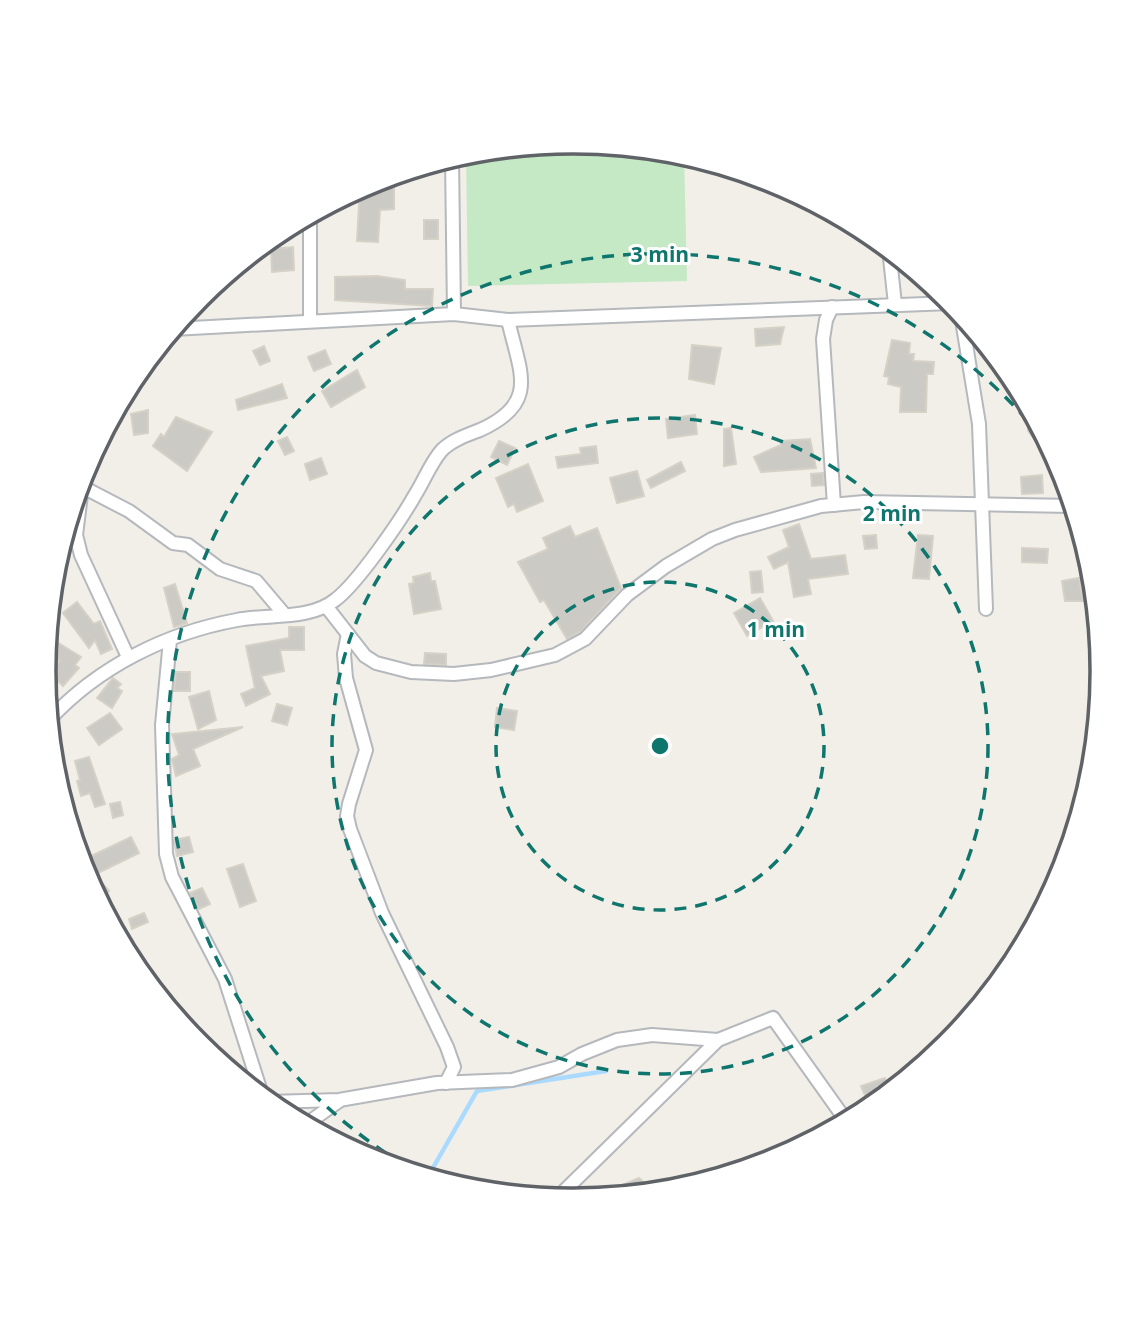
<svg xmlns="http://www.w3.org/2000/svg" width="1146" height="1342" font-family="'Open Sans',sans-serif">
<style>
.green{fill:#c5e8c5}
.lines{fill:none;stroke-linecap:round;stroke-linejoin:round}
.stream{stroke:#aadaff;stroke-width:4.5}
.building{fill:#cccac5;stroke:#d6d1c6;stroke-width:2}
.minor-casing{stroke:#b5b8bc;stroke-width:16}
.minor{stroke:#fff;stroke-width:12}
.ring{fill:none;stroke:#0f766e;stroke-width:3.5;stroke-dasharray:12 9}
.rim{fill:none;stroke:#5f6368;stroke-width:3.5}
.centre{fill:#0f766e;stroke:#fff;stroke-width:3.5}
.ring-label{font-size:21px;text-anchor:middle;font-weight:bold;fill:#0f766e;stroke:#fff;stroke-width:6;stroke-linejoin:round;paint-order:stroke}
</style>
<rect width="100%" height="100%" fill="#f1efe8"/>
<!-- green -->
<polygon class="green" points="629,147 684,154 687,281 468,286 466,153"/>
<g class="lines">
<!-- stream -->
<polyline class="stream" points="424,1176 430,1173 477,1091 606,1071"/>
</g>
<!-- building -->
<g class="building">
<polygon points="394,175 394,209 380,210 378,242 357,241 360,187"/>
<rect x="424" y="220" width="14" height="19"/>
<polygon points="293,247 294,270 272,272 271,249"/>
<polygon points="377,276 405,280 405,289 433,289 432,306 335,300 335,277"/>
<polygon points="784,327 780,344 756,346 755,329"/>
<polygon points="892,340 910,343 909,354 914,354 913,361 934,362 933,374 927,374 926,412 900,412 901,387 888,384 889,377 884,376"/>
<polygon points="692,345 721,348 714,384 689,379"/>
<polygon points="264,346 270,361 260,365 253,351"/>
<polygon points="325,350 331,364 314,371 308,357"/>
<polygon points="357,370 365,387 331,407 322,391"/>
<polygon points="282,384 287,398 238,410 236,400"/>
<polygon points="1029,407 1056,457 1051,460 1028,431"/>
<polygon points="148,410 148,433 134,435 131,414"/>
<polygon points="695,415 697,434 668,438 666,419"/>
<polygon points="176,417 212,432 187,471 153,446 161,434 164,437"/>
<polygon points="731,428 736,464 724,466 724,429"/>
<polygon points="287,437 294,451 285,455 278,441"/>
<polygon points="810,439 816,468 761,472 754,457 781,445 781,441"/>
<polygon points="499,441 515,448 507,465 491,457"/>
<polygon points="596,446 598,463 558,468 556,457 581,454 580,448"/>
<polygon points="321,458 327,474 310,480 305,464"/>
<polygon points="681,462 685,471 651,488 647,480"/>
<polygon points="528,464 543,501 517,512 514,504 508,507 496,478"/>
<polygon points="637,471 644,496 617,503 610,478"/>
<polygon points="823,473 824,485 812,486 811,474"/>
<polygon points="1042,475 1043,493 1022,494 1021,477"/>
<polygon points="799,524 811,559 845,555 848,574 808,579 811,594 794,597 788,562 774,569 768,557 789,547 783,530"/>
<polygon points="570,526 575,537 597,528 621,588 580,632 567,639 544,600 540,602 518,562 548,549 543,538"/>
<polygon points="876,535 877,548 865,549 863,536"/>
<polygon points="918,535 933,536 929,579 913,578"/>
<polygon points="1022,548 1048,549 1047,563 1022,562"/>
<polygon points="761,571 763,592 752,593 750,572"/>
<polygon points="430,573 431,581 435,581 441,609 414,614 409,584 414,583 413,577"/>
<polygon points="1079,578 1083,601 1065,601 1062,581"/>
<polygon points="175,584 187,623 174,627 164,588"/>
<polygon points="760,598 773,621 747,636 734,613"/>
<polygon points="77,602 94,624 100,621 112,649 101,654 95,640 89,648 63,613"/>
<polygon points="289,627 304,627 304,650 280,650 284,671 261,676 270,694 246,706 241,694 255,688 246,646 289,638"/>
<polygon points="47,636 81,657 75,665 79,668 63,686 49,672 60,661 46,652"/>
<polygon points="425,653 446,654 446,665 424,664"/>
<polygon points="176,672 190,672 190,691 174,691"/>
<polygon points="113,678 121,684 117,688 122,691 112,708 97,698"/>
<polygon points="209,691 216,720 198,729 189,697"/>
<polygon points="277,704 292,708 287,725 272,721"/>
<polygon points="497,708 517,711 514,730 495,727"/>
<polygon points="110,713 122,729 99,745 87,728"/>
<polygon points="243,727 193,749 200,766 176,776 172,759 179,755 172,734"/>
<polygon points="89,757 105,804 95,807 90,793 81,796 77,781 80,780 75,761"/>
<polygon points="120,802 123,815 113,818 110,804"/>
<polygon points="131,837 139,853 90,877 84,864 91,861 89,857"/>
<polygon points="189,837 193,852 177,856 174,840"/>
<polygon points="243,864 256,901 240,907 227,869"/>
<polygon points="96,876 109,891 98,900 89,882"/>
<polygon points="202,888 210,904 199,909 190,893"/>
<polygon points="144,913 148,922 132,929 129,919"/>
<polygon points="885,1078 890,1091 867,1100 861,1086"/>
<polygon points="639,1178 653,1192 624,1195 618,1187"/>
</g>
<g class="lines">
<!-- minor casing -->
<g class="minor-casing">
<g id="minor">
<polyline points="452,157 454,314"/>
<polyline points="889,249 895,304"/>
<polyline points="832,307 826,320 823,339 834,505"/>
<polyline points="961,314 979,424 986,609"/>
<polyline points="310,320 310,214"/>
<polyline points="173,329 454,314 508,320 952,303"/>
<polyline points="104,432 82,487 76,535 81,555 128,657"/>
<polyline points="79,485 129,511 173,543 188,545 220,569 256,581 284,614"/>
<polyline points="326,606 365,656 376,663 411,672 454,674 491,670 555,655 585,639 627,595 666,566 712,539 735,530 821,506 864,502 1073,506"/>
<polyline points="348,634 344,654 346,678 366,750 349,804 347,816 350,829 382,913 447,1047 454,1067 446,1083"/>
<polyline points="170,640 162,725 166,854 172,877 225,979 263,1098"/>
<path d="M49,720c49,-53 117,-87 188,-100 30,-6 74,0 98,-20 22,-16 66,-80 80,-105 9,-14 16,-33 27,-45 10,-10 25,-15 38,-20 60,-27 40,-57 28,-110"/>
<polyline points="268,1102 339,1100 437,1083 512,1080 559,1067 582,1054 617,1040 652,1035 718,1040 773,1018 847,1122"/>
<polyline points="305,1125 339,1101"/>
<polyline points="556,1199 718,1040"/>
</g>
</g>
<!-- minor -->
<use href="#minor" class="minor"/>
</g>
<!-- distance rings -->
<g class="ring">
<circle cx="660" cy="746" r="164"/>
<circle cx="660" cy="746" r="328"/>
<path d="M422 1175A491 491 0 1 1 1052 451"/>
</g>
<!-- crop -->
<path d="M0 0H1146V1342H0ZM56 671a517 517 0 1 1 1034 0a517 517 0 1 1-1034 0Z" fill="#fff" fill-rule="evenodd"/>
<path class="rim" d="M56 671a517 517 0 1 1 1034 0a517 517 0 1 1-1034 0Z"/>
<circle cx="660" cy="746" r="10" class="centre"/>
<g class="ring-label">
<text x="660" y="262">3 min</text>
<text x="892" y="521">2 min</text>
<text x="776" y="637">1 min</text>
</g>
</svg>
